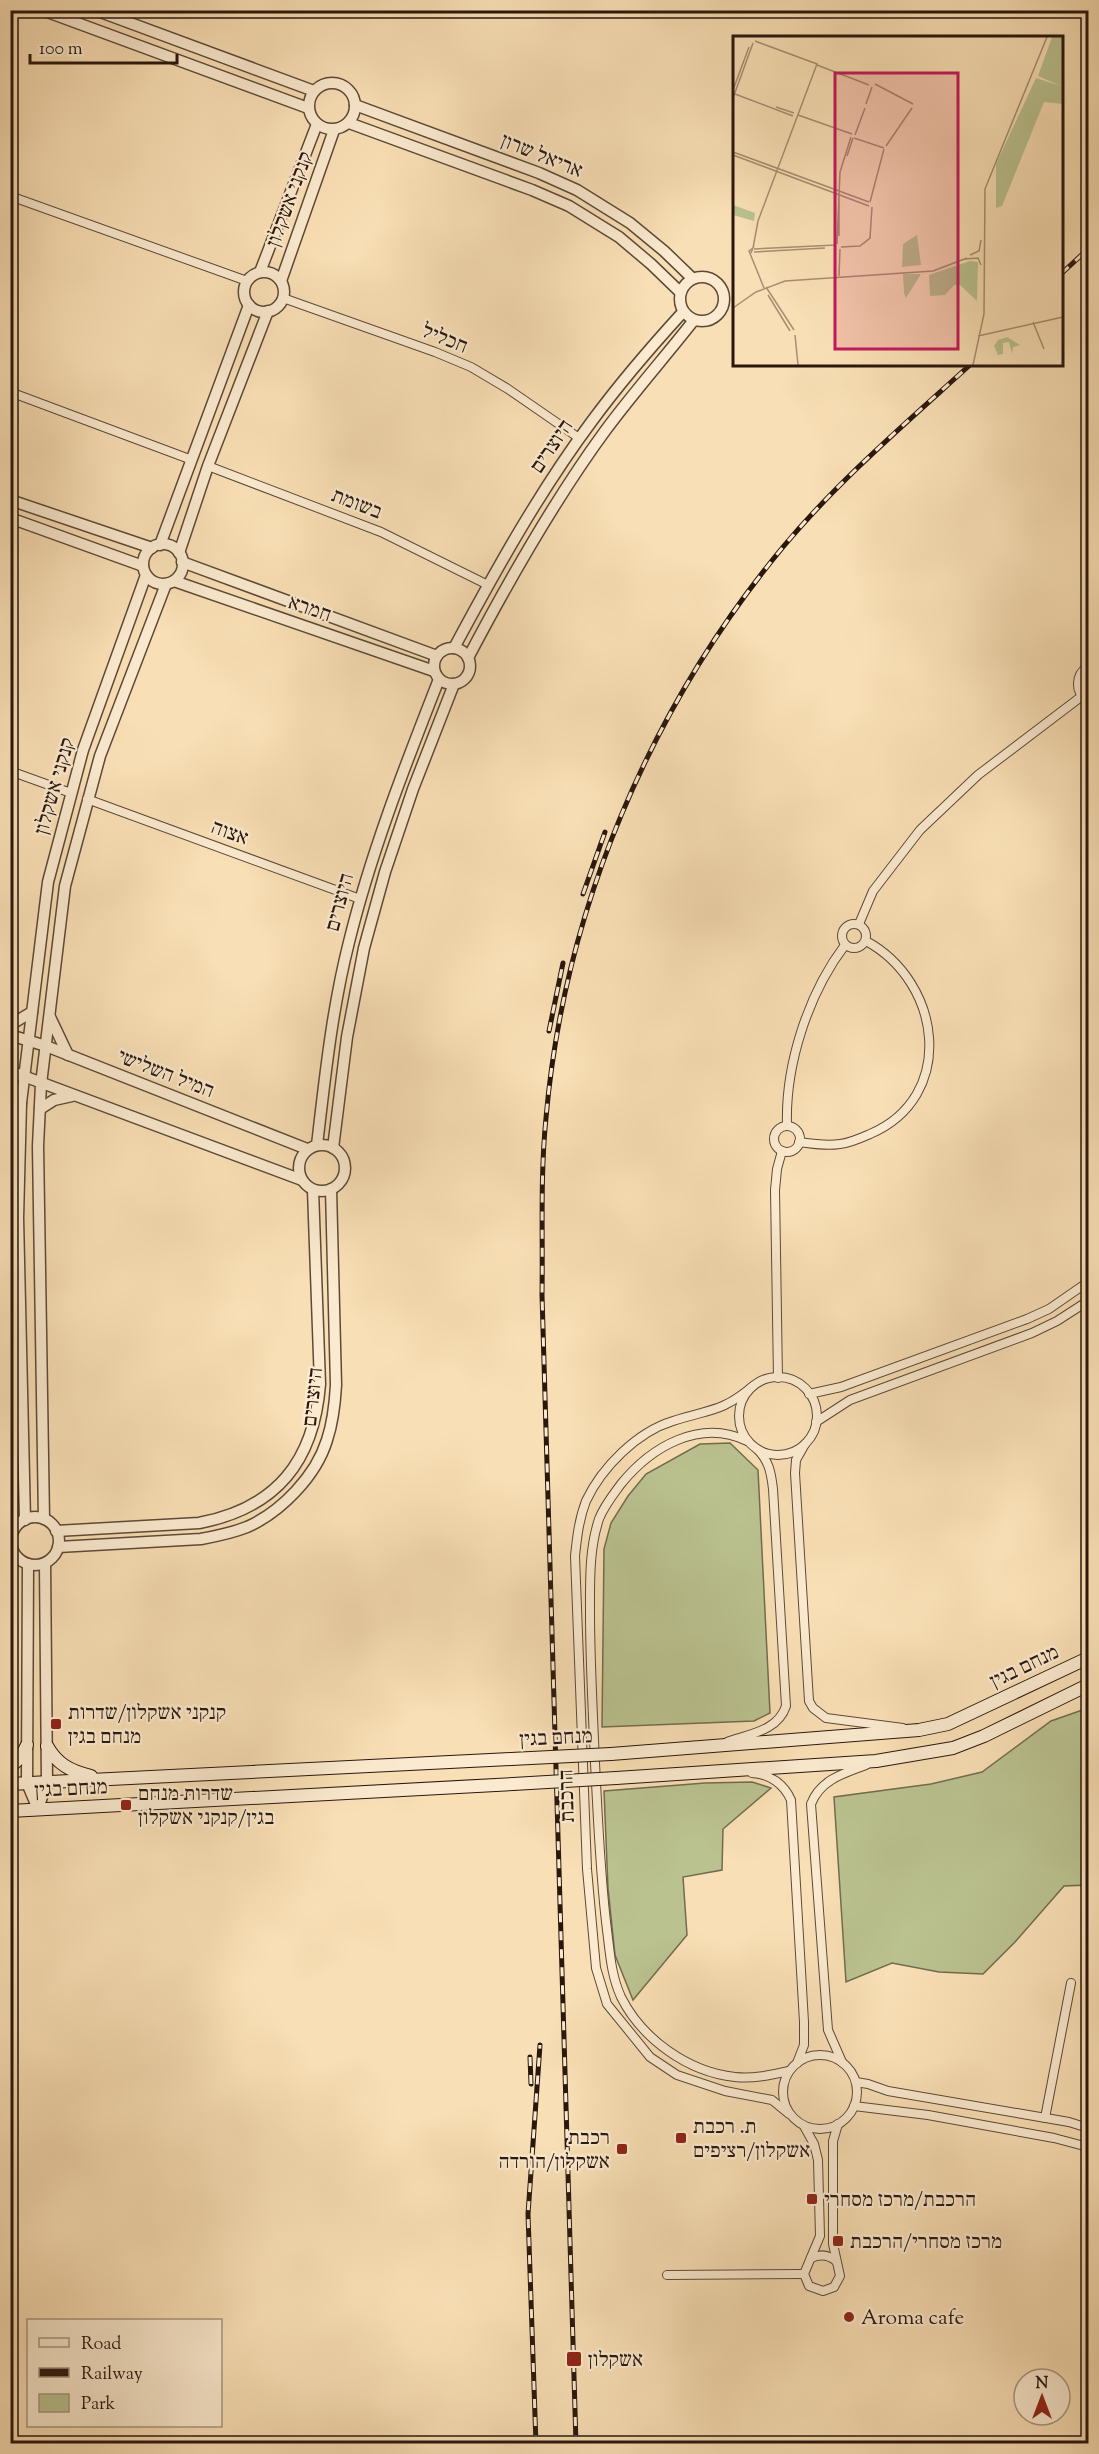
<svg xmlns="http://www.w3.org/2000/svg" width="1099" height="2454" font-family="'Sorts Mill Goudy','Frank Ruhl Libre',serif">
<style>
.green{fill:#bac290;stroke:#726c4f;stroke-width:1.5}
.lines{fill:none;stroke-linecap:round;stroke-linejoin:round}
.minor-casing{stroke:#5d4938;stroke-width:10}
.tertiary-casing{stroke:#5d4938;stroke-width:13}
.secondary-casing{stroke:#29170e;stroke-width:14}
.minor{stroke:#fbeacf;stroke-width:8}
.tertiary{stroke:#fbeacf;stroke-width:10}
.secondary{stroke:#fbeacf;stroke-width:12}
.rail-casing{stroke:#29170e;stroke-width:5}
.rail{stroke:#fbeacf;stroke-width:3;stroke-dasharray:9;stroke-linecap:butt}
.secondary-bridge-casing{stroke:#29170e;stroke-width:14;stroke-linecap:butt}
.secondary-bridge{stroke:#fbeacf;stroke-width:12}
.poi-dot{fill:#8f2418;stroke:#fbeacf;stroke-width:2}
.labels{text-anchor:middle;stroke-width:4.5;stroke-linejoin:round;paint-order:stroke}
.street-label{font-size:21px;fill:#29170e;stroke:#fbeacf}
.poi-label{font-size:21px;fill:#29170e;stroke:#fbeacf;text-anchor:start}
.inset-road{fill:none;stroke:#a68f72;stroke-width:1.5}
.view{fill:#c2185b;fill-opacity:0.15;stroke:#c2185b;stroke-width:3}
.inset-edge{fill:none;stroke:#29170e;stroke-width:3}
</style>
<rect width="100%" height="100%" fill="#f9dfb5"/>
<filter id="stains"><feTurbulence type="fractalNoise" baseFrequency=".00333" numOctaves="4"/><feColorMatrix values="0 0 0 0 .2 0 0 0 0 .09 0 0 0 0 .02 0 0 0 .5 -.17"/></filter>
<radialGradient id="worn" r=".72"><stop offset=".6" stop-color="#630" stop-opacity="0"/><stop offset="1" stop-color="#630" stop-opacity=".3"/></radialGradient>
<!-- green -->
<g class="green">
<polygon points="730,1443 758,1470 770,1713 754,1721 602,1727 604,1549 611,1523 628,1496 646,1474 700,1444"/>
<polygon points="1088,1708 1088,1885 1064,1886 1015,1942 983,1974 939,1972 892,1963 846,1982 834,1797 931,1784 982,1772 1051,1721"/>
<polygon points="752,1782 771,1788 723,1829 722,1870 683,1877 687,1935 633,2000 615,1955 608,1888 604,1791 705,1783"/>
</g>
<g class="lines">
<!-- minor casing -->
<g class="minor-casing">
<g id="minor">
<polyline points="10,196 247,281"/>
<polyline points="283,298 435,352 471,367 508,389 579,438"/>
<polyline points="10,392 192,460"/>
<polyline points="208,466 381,532 488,585"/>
<path d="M1088,666c-13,9 -14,26 0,35"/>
<polyline points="10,771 71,793"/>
<polyline points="87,799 360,899"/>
<circle cx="854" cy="936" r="12"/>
<polyline points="859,924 873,891 920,830 978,775 1082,696"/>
<path d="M787,1126c-2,-61 21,-132 58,-181"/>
<circle cx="787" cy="1139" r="13"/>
<path d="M799,1142c14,2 27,4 41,2 10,-1 21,-6 30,-10 87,-37 72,-152 -4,-193"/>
<circle cx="778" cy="1416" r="39"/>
<polyline points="778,1378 775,1190 777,1169 782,1151"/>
<path d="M753,1386c-32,27 -44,23 -80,35 -36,11 -71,46 -87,80 -7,18 -9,36 -11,55l12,313 9,99 11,36 43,53 27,18 48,16 47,9 17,14"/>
<polyline points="809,1394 841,1387 1027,1319 1049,1309 1088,1282"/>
<polyline points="816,1422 850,1400 1032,1333 1057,1321 1088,1301"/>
<path d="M747,1441c-47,-23 -96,6 -126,43 -8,11 -17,22 -22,35 -10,30 -9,63 -9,94 0,50 3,100 5,150 3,56 5,112 12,167 3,23 4,45 14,67 21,42 67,75 114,80 18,2 36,-2 54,-6"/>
<polyline points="805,1444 796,1460 795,1473 809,1701 813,1708 826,1718 903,1728"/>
<path d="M727,1742c22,-8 51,-11 59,-36l-13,-217c-2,-17 -4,-28 -16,-40"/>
<path d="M752,1773c18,1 32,11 39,27l13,222v23l-7,18"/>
<circle cx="820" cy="2092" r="37"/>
<path d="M842,2062l-14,-32 -17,-226c9,-24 33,-31 55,-39"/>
<polyline points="856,2082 868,2084 888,2091 1069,2122 1088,2128"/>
<polyline points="854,2106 928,2115 1054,2138 1088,2147"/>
<polyline points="1045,2118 1071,1983"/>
<polyline points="804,2126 814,2144 818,2160 820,2236 804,2274 809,2286 823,2291 834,2287 840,2276 833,2244 833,2141 838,2124"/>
<path d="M811,2258c9,-4 17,-4 25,3"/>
<polyline points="667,2275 804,2274"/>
</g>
</g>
<!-- tertiary casing -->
<g class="tertiary-casing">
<g id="tertiary">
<polyline points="42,10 308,108"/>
<polyline points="95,10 314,91"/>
<circle cx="332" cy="106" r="23"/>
<polyline points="355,105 539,173 577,190 630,223 664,251 692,278"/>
<polyline points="349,123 532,190 569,206 619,237 651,264 680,292"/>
<polyline points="260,272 317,124"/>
<circle cx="264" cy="292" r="20"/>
<circle cx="702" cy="299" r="22"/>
<polyline points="281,281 334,130"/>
<polyline points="10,500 152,548"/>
<polyline points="10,518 143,566"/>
<circle cx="163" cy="564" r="20"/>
<polyline points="160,545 249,305"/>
<polyline points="179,553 208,466 268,311"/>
<polyline points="182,562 437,656"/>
<polyline points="174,581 434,671"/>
<circle cx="452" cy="666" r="18"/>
<path d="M454,648c42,-78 85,-156 138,-227 28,-38 59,-74 91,-109"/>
<path d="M468,658c41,-78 85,-156 137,-227 28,-38 60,-74 89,-111"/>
<polyline points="50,1017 68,1055"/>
<polyline points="10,1025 32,1012"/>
<polyline points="10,1035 46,1046 307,1149"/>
<polyline points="10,1071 302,1180"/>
<polyline points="10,1085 21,1103"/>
<polyline points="40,1109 54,1100 72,1096"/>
<circle cx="322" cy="1168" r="23"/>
<path d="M317,1145c8,-68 15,-136 32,-203 22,-90 56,-176 90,-263"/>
<polyline points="333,1148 347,1037 364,948 385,872 413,789 454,684"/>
<circle cx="35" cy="1541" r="24"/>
<polyline points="44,1519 38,1146 41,1084 65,886 100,756 166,584"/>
<polyline points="25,1520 18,1218 21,1103 48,882 83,750 146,575"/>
<path d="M56,1531l143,-8c78,-15 115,-62 121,-139l-7,-194"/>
<path d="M58,1547l143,-8c16,-3 31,-6 46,-12 34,-15 69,-51 80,-87 6,-18 8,-37 9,-55l-5,-196"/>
<polyline points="28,1564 27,1783 38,1809"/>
<polyline points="38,1809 47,1782 45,1563"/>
</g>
</g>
<!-- secondary casing -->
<g class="secondary-casing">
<g id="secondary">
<path d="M47,1746c10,18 23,25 44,30"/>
<polyline points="611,1754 919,1730 948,1724 1088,1658"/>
<polyline points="10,1767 21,1757 27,1745"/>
<polyline points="616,1778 876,1761 953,1748 984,1736 1088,1685"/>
<polyline points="10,1784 511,1759"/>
<polyline points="10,1811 513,1784"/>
</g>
</g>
<!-- minor -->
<use href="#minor" class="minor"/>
<!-- tertiary -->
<use href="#tertiary" class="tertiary"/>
<!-- secondary -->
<use href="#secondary" class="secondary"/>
<!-- rail casing -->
<g class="rail-casing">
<g id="rail">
<polyline points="1062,273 1088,249"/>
<polyline points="583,894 605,832"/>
<polyline points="549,1031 563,963"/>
<polyline points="530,2057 531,2084"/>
<polyline points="536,2444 528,2214 540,2045"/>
<path d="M576,2444l-34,-1149c1,-58 -2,-118 4,-177 18,-208 104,-410 237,-571 56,-67 123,-124 188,-183"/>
</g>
</g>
<!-- rail -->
<use href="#rail" class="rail"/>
<!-- secondary-bridge casing -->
<g class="secondary-bridge-casing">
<g id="secondary-bridge">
<polyline points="511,1759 611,1754"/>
<polyline points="513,1784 616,1778"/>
</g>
</g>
<!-- secondary-bridge -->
<use href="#secondary-bridge" class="secondary-bridge"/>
</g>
<!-- markers -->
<g class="poi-dot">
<rect x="50" y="1718" width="12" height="12" rx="3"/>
<rect x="120" y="1799" width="12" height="12" rx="3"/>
<rect x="675" y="2132" width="12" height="12" rx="3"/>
<rect x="616" y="2143" width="12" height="12" rx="3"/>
<rect x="806" y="2193" width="12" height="12" rx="3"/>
<rect x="832" y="2235" width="12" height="12" rx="3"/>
<circle cx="849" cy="2317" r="6"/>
<rect x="566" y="2351" width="16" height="16" rx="3"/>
</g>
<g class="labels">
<!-- street labels -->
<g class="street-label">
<text transform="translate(542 155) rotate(22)" y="7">אריאל שרון</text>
<text transform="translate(289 199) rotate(-70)" y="7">קנקני אשקלון</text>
<text transform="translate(445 338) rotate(22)" y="7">חכליל</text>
<text transform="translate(551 446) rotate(-56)" y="7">היוצרים</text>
<text transform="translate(357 503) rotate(21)" y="7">בשומת</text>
<text transform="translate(310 608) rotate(19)" y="7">חמרא</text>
<text transform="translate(54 786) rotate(-74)" y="7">קנקני אשקלון</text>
<text transform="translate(230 832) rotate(20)" y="7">אצוה</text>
<text transform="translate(339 902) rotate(-75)" y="7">היוצרים</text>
<text transform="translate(166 1073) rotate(21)" y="7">המיל השלישי</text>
<text transform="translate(312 1397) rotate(-84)" y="7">היוצרים</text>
<text transform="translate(1024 1666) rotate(-26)" y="7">מנחם בגין</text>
<text transform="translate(556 1737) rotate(-3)" y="7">מנחם בגין</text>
<text transform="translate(71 1788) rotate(-3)" y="7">מנחם בגין</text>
<text transform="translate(566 1796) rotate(-92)" y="7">הרכבת</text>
</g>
<!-- poi labels -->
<g class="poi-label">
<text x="68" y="1719">קנקני אשקלון/שדרות<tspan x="68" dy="24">מנחם בגין</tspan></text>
<text x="138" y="1800">שדרות מנחם<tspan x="138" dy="24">בגין/קנקני אשקלון</tspan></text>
<text x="693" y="2133">ת. רכבת<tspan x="693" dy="24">אשקלון/רציפים</tspan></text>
<text x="610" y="2144" text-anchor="end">רכבת<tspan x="610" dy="24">אשקלון/הורדה</tspan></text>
<text x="824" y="2206">הרכבת/מרכז מסחרי</text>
<text x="850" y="2248">מרכז מסחרי/הרכבת</text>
<text x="861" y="2324">Aroma cafe</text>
<text x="588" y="2366">אשקלון</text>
</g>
</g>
<!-- overview -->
<g transform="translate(733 36)">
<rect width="330" height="330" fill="#f9dfb5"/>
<path d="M319,1h11v67l-19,-2 -42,104 -6,2v-44l40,-86 25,8 -23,-10zM0,169l22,8 -1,8 -21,-6zM184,199l4,30 -19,2 1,-23zM237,225l8,1 -1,39 -17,-16h-6l-9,10 -15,1 -1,-21zM170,238h18l-15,24 -2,-5zM274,301l13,8 -7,2 -1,7 -3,-12 -6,1v11l-5,1 -4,-9 4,-6z" fill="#bac290"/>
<path class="inset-road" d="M84,29l52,20M142,48l38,20M0,54l16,-43M2,58l58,22M0,62l20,-55M133,68l6,-17M43,71l18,6M65,79l54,19M122,99l10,-27M121,102l30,10M153,110l26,-38M0,116l136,50M0,119l136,51M114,120l6,-18M106,159v41M137,166l14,-53M104,208l3,-72 11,-35M108,211l19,-1 10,-8 2,-31M20,212l5,-27 59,-157 -62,-23M21,213l82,-4M21,216l71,-4M18,217l2,-5 -4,3 15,37M237,219l9,-4 2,-11M232,223l13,-1 3,7M106,240l1,-27M33,251l28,43M35,259l22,36M0,272l23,-16 29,-11 148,-10 34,-13M300,286l11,27M62,299l3,30M245,300l85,-19M240,329l11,-51 1,-125 62,-152"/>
<path class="view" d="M102,37h123v276h-123z"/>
<rect width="330" height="330" class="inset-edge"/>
</g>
<!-- margin -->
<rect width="1099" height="2454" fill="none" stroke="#f9dfb5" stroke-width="36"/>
<rect x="12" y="12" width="1075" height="2430" fill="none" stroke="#29170e" stroke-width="3"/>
<rect x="18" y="18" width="1063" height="2418" fill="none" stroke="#29170e" stroke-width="1.5"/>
<!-- legend -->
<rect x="27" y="2319" width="195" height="108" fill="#fbeacf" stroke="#a79682" stroke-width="1.5"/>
<rect x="39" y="2338" width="30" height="9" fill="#fbeacf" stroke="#a79682" stroke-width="1.5"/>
<text x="81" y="2349" font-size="18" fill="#29170e">Road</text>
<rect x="39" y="2368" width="30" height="9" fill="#29170e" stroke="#a79682" stroke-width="1.5"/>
<text x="81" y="2379" font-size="18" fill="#29170e">Railway</text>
<rect x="39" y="2394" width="30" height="18" fill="#bac290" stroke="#a79682" stroke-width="1.5"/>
<text x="81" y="2409" font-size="18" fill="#29170e">Park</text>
<!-- north arrow -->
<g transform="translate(1042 2397)"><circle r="28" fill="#fbeacf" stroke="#a79682" stroke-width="1.5"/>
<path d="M0-4.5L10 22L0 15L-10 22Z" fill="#8f2418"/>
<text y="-9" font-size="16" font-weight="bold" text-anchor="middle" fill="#29170e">N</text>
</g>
<!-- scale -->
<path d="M30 54v9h147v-9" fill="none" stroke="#29170e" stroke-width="3"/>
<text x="39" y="54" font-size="18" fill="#29170e" stroke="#fbeacf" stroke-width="4.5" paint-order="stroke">100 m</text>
<rect width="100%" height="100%" filter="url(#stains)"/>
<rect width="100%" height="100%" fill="url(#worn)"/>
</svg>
